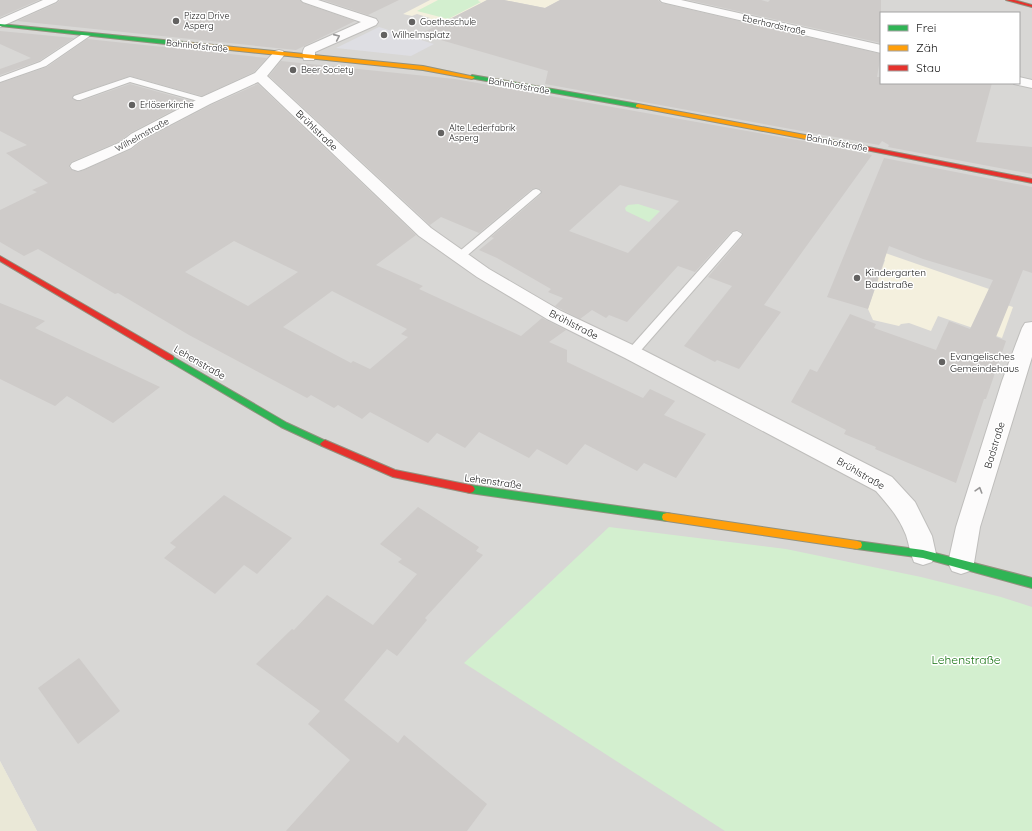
<svg xmlns="http://www.w3.org/2000/svg" width="1032" height="831" font-family="Quicksand,sans-serif">
<style>
.residential{fill:#d8d7d5;fill-rule:evenodd}
.education{fill:#f4f0de}
.farmland{fill:#eae8d7}
.park{fill:#d3efcf}
.plaza{fill:#dedee3}
.building{fill:#cecbc9;fill-rule:evenodd}
.lines{fill:none;stroke-linecap:round;stroke-linejoin:round}
.lane-casing{stroke:#bfbebc;stroke-width:2}
.street-casing{stroke:#bfbebc;stroke-width:2}
.fast-casing{stroke:#92917e;stroke-width:2}
.slow-casing{stroke:#92917e;stroke-width:2}
.jam-casing{stroke:#92917e;stroke-width:2}
.lane{fill:#fcfbfb;fill-rule:evenodd}
.street{fill:#fcfbfb;fill-rule:evenodd}
.fast{fill:#30b455;fill-rule:evenodd}
.slow{fill:#ff9f0a;fill-rule:evenodd}
.jam{fill:#e5322d;fill-rule:evenodd}
.oneway{stroke:#979696}
.poi-dot{fill:#636261;stroke:#fff;stroke-width:1.5}
.labels{text-anchor:middle;stroke-width:3;stroke-linejoin:round;paint-order:stroke}
.far-poi-label{font-size:9px;fill:#1b1b1b;stroke:#fff;text-anchor:start}
.far-street-label{font-size:9px;fill:#1b1b1b;stroke:#fff}
.street-label{font-size:10px;fill:#1b1b1b;stroke:#fff}
.poi-label{font-size:10px;fill:#1b1b1b;stroke:#fff;text-anchor:start}
.near-park-label{font-size:12px;fill:#157210;stroke:#fff}
</style>
<rect width="100%" height="100%" fill="#e9e7e4"/>
<!-- residential -->
<path class="residential" d="M0,0h1032v831h-995l-37,-70zM881,13h138v70h-138z"/>
<!-- education -->
<g class="education">
<polygon points="430,0 487,0 445,25 426,20 430,18 417,14 412,16 403,14"/>
<polygon points="504,0 560,0 545,8"/>
<polygon points="868,247 989,289 985,298 1013,307 1002,338 938,316 931,331 909,323 901,324 899,326 873,320 868,309 885,260 866,254"/>
</g>
<!-- farmland -->
<polygon class="farmland" points="0,761 37,831 0,831"/>
<!-- park -->
<g class="park">
<polygon points="438,0 479,0 478,1 481,2 448,19 417,11"/>
<polygon points="638,204 660,211 649,222 626,211 625,208 628,205"/>
<polygon points="609,527 786,549 921,577 1001,597 1032,607 1032,831 725,831 464,663"/>
</g>
<!-- plaza -->
<polygon class="plaza" points="379,27 434,44 411,56 336,48"/>
<!-- building -->
<g class="building">
<polygon points="0,0 39,0 0,17"/>
<polygon points="60,0 300,0 303,3 355,21 296,50 17,21 57,3"/>
<polygon points="323,0 399,0 368,15"/>
<polygon points="487,0 504,0 545,8 560,0 658,0 661,3 666,4 881,54 877,77 881,77 881,83 992,83 976,142 1032,147 1032,174 888,147 889,145 882,141 879,145 545,84 548,71 420,34"/>
<polygon points="688,0 761,0 768,2 770,0 881,0 881,43"/>
<polygon points="0,31 74,38 39,61 0,75 0,69 31,58 0,44"/>
<path d="M87,39l180,19 -13,14 -52,24 -72,-20 -56,19 -2,4 9,2 49,-17 61,17 -61,32 -10,8 -49,21 -2,5 3,3 6,2 6,-2 48,-21 10,-8 69,-36 47,-21 158,151 -40,30 47,21 -4,3 102,47 21,-18 24,12 -17,12 18,8v12l76,36 7,-9 25,12 -11,14 42,19 -30,44 -32,-15 -7,8 -52,-27 -18,21 -30,-16 -8,9 -50,-26 -14,16 -28,-15 -9,10 -58,-31 -8,7 -24,-14 -4,3 -23,-13 -4,3 -118,-63 -71,-42 -3,1 -77,-45 -14,7 -24,-14v-32l37,-18 -5,-2 16,-7 -42,-30 21,-8 -27,-14v-48l47,-16zM234,241l64,31 -50,34 -63,-34zM332,291l75,38 -6,5 7,3 -38,32 -17,-8 -2,2 -68,-36z"/>
<path d="M281,61l174,18 348,62 69,14 -108,150 17,7 -42,57 -22,-9 -2,2 -31,-16 48,-60 -24,-9 34,-40 1,-4 -5,-3 -6,1 -37,41 -17,-6 -51,56 -18,-7 -3,3 -14,-8 -12,9 -25,-13 8,-8 -15,-6 3,-3 -54,-31 -18,-8 15,-12 -3,-1 49,-42 2,-3 -2,-3 -4,-1 -4,1 -53,44 -38,-16 -11,8 -161,-149zM620,185l59,16 -51,52 -59,-22z"/>
<polygon points="884,158 1032,187 1032,273 1023,270 996,337 1006,341 986,399 984,399 956,483 875,449 876,447 844,434 846,430 791,402 810,369 817,372 850,314 876,324 874,328 936,350 949,321 970,329 993,280 923,259 889,246 868,309 827,297"/>
<polygon points="0,303 45,321 35,328 160,387 113,423 67,396 55,406 0,379"/>
<polygon points="224,495 292,538 257,574 244,565 215,594 164,558 176,547 170,543"/>
<polygon points="418,507 479,547 476,551 483,555 425,618 427,620 397,656 387,649 344,700 398,743 404,735 487,804 467,831 286,831 350,760 308,724 320,711 256,664 292,629 294,630 327,595 373,625 417,574 398,562 402,559 380,544"/>
<polygon points="79,658 120,711 78,744 38,688"/>
</g>
<g class="lines">
<!-- lane casing -->
<g class="lane-casing">
<g id="lane">
<polygon points="84,33 90,33 91,35 46,66 0,82 0,77 40,62"/>
<polygon points="130,77 208,99 209,101 205,103 130,82 80,100 77,100 73,98 74,96"/>
<polygon points="536,189 539,190 541,192 539,194 463,259 455,259 454,257 455,255 533,190"/>
<polygon points="737,231 742,234 741,236 636,356 628,356 626,353 628,350 733,232"/>
</g>
</g>
<!-- street casing -->
<g class="street-casing">
<g id="street">
<polygon points="43,0 58,0 56,2 0,27 0,19"/>
<path d="M301,0h17l58,19 2,3 -2,3 -61,27v5l-1,3h-10c-2,-4 -2,-9 1,-13l56,-25 -58,-20z"/>
<polygon points="660,0 681,0 881,45 881,53 666,3 662,2"/>
<path d="M279,50l4,1 2,3 -18,22 164,152 58,41 72,42 78,37 253,129 23,25 17,34 4,18 -4,8 -9,3 -9,-3c-4,-9 -5,-18 -8,-27 -7,-18 -18,-30 -30,-44l-251,-133 -78,-39 -70,-42 -58,-41 -161,-154 -48,22 -69,36 -10,8 -47,21 -6,2 -6,-2 -2,-3 2,-3 49,-21 10,-8 69,-36 55,-25 20,-22z"/>
<polygon points="1019,77 1032,80 1032,88 1014,84 1019,83"/>
<polygon points="1032,322 1032,357 980,527 974,563 970,571 961,574 952,571 948,563 956,527 1002,381 1022,328 1025,323"/>
</g>
</g>
<!-- fast casing -->
<g class="fast-casing">
<g id="fast">
<polygon points="0,24 184,42 187,44 184,46 0,26"/>
<polygon points="472,75 638,104 641,106 638,108 470,78 469,77"/>
<polygon points="170,355 287,423 328,442 330,444 328,446 322,446 281,427 167,360 166,358"/>
<polygon points="470,485 667,513 671,514 672,517 671,520 667,521 470,493 467,492 465,489 467,486"/>
<polygon points="857,541 923,550 1032,578 1032,588 923,558 857,549 853,548 852,545 853,542"/>
</g>
</g>
<!-- slow casing -->
<g class="slow-casing">
<g id="slow">
<polygon points="184,42 423,66 475,77 472,79 423,70 182,45 182,43"/>
<polygon points="638,104 848,143 851,145 848,147 636,107 636,105"/>
<polygon points="667,513 857,541 861,542 862,545 861,548 857,549 667,521 663,520 662,517 663,514"/>
</g>
</g>
<!-- jam casing -->
<g class="jam-casing">
<g id="jam">
<polygon points="1006,0 1014,0 1032,5 1032,7"/>
<polygon points="848,143 1032,179 1032,183 846,146 845,145"/>
<polygon points="0,256 173,356 174,358 173,360 167,360 0,261"/>
<polygon points="325,440 395,470 470,485 473,486 475,489 473,492 470,493 393,477 322,446 320,444 322,442"/>
</g>
</g>
<!-- lane -->
<use href="#lane" class="lane"/>
<!-- street -->
<use href="#street" class="street"/>
<!-- fast -->
<use href="#fast" class="fast"/>
<!-- slow -->
<use href="#slow" class="slow"/>
<!-- jam -->
<use href="#jam" class="jam"/>
</g>
<!-- one-way arrows -->
<defs><path id="oneway-chevron" d="M-2-3.5L2.5 0L-2 3.5" fill="none" stroke-width="1.6" stroke-linecap="round" stroke-linejoin="round"/></defs>
<g class="oneway">
<use href="#oneway-chevron" transform="translate(337 37) rotate(-24)"/>
<use href="#oneway-chevron" transform="translate(979 490) rotate(-73)"/>
</g>
<!-- markers -->
<g class="poi-dot">
<circle cx="176" cy="21" r="4"/>
<circle cx="412" cy="22" r="4"/>
<circle cx="384" cy="35" r="4"/>
<circle cx="293" cy="70" r="4"/>
<circle cx="132" cy="105" r="4"/>
<circle cx="441" cy="133" r="4"/>
<circle cx="857" cy="278" r="4"/>
<circle cx="942" cy="362" r="4"/>
</g>
<g class="labels">
<!-- far-poi labels -->
<g class="far-poi-label">
<text x="184" y="19">Pizza Drive<tspan x="184" dy="10">Asperg</tspan></text>
<text x="420" y="25">Goetheschule</text>
<text x="392" y="38">Wilhelmsplatz</text>
<text x="301" y="73">Beer Society</text>
<text x="140" y="108">Erlöserkirche</text>
<text x="449" y="131">Alte Lederfabrik<tspan x="449" dy="10">Asperg</tspan></text>
</g>
<!-- far-street labels -->
<g class="far-street-label">
<text transform="translate(774 25) rotate(13)" y="3">Eberhardstraße</text>
<text transform="translate(197 46) rotate(6)" y="3">Bahnhofstraße</text>
<text transform="translate(519 86) rotate(10)" y="3">Bahnhofstraße</text>
<text transform="translate(142 135) rotate(-29)" y="3">Wilhelmstraße</text>
<text transform="translate(837 143) rotate(11)" y="3">Bahnhofstraße</text>
</g>
<!-- street labels -->
<g class="street-label">
<text transform="translate(317 130) rotate(44)" y="4">Brühlstraße</text>
<text transform="translate(574 324) rotate(27)" y="4">Brühlstraße</text>
<text transform="translate(200 362) rotate(30)" y="4">Lehenstraße</text>
<text transform="translate(994 445) rotate(-73)" y="4">Badstraße</text>
<text transform="translate(861 473) rotate(30)" y="4">Brühlstraße</text>
<text transform="translate(493 481) rotate(8)" y="4">Lehenstraße</text>
</g>
<!-- poi labels -->
<g class="poi-label">
<text x="865" y="276">Kindergarten<tspan x="865" dy="12">Badstraße</tspan></text>
<text x="950" y="360">Evangelisches<tspan x="950" dy="12">Gemeindehaus</tspan></text>
</g>
<!-- near-park labels -->
<g class="near-park-label">
<text x="966" y="664">Lehenstraße</text>
</g>
</g>
<!-- legend -->
<rect x="880" y="12" width="140" height="72" fill="#ffffff" stroke="#a4a4a4"/>
<rect x="888" y="25" width="20" height="6" fill="#30b455" stroke="#a4a4a4"/>
<text x="916" y="32" font-size="12" fill="#1b1b1b">Frei</text>
<rect x="888" y="45" width="20" height="6" fill="#ff9f0a" stroke="#a4a4a4"/>
<text x="916" y="52" font-size="12" fill="#1b1b1b">Zäh</text>
<rect x="888" y="65" width="20" height="6" fill="#e5322d" stroke="#a4a4a4"/>
<text x="916" y="72" font-size="12" fill="#1b1b1b">Stau</text>
</svg>
